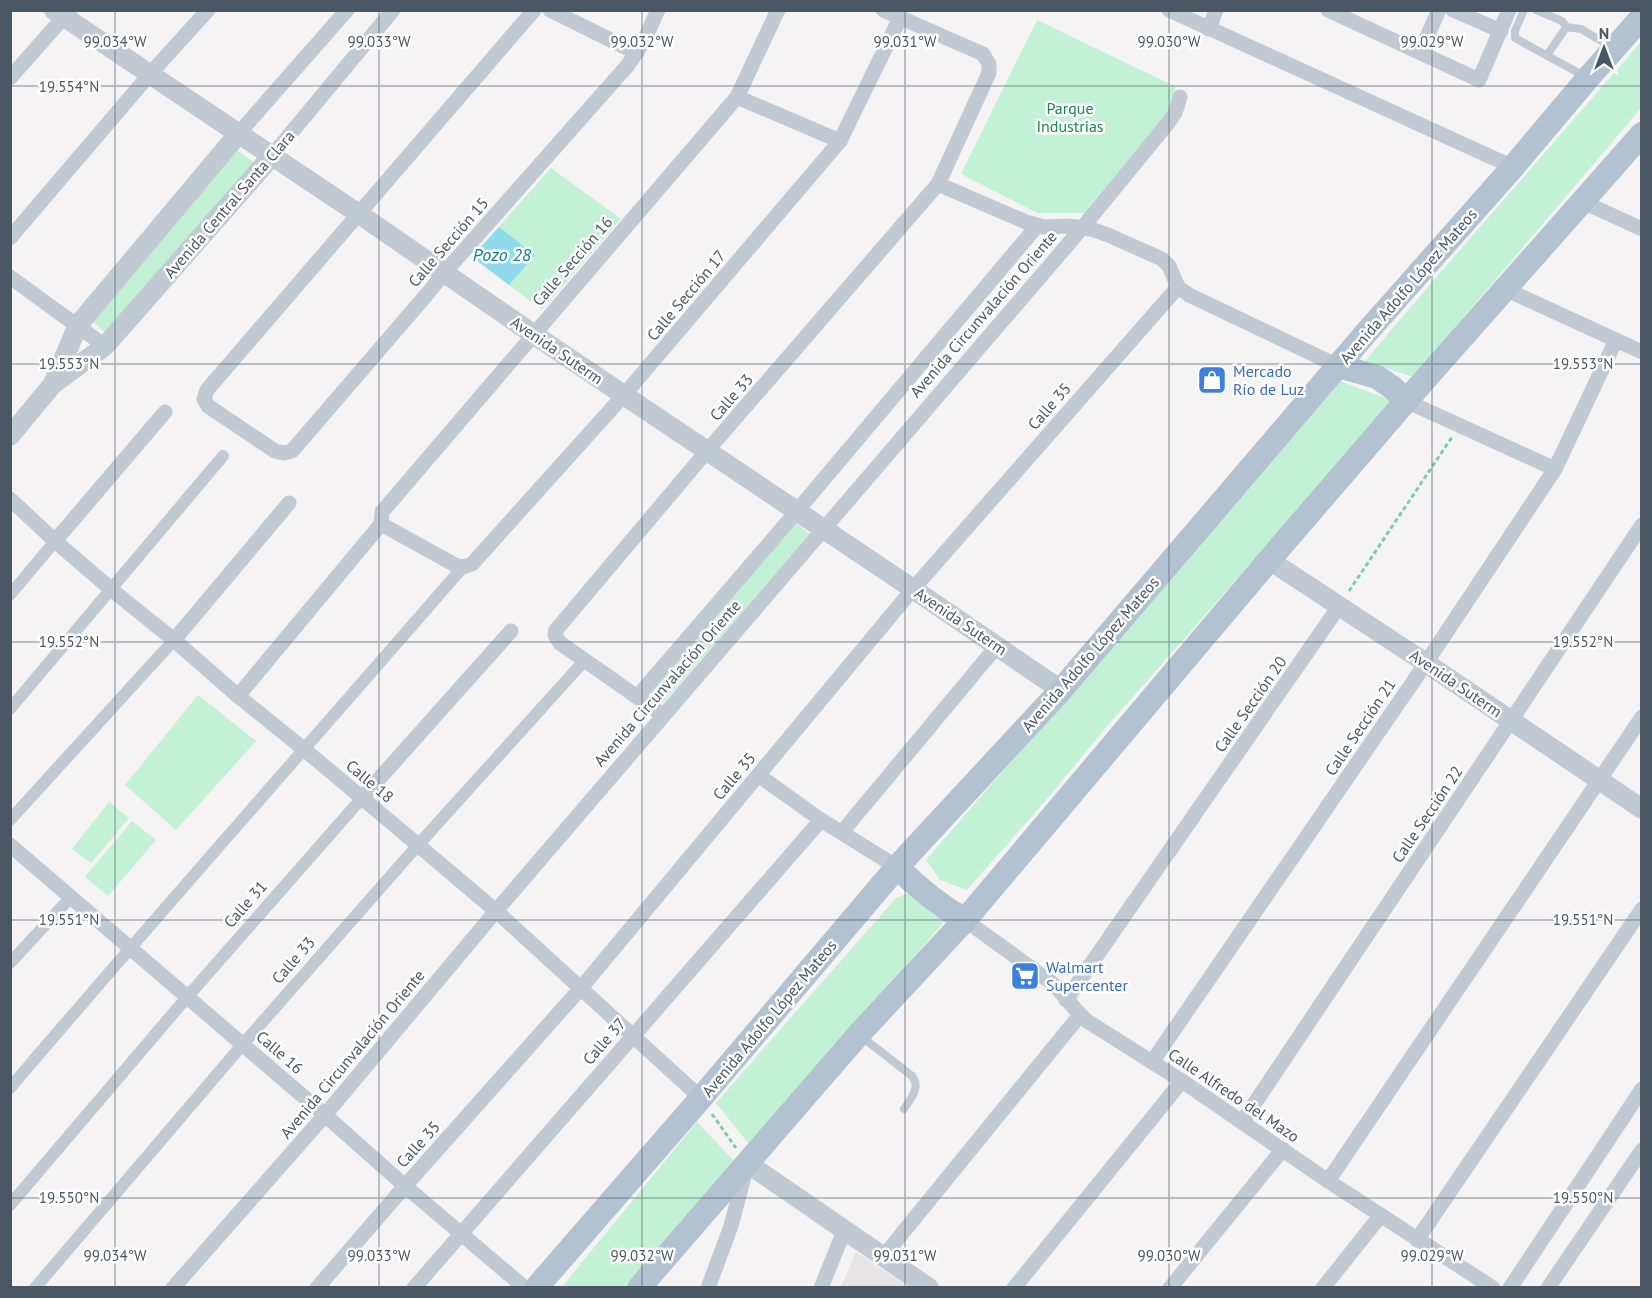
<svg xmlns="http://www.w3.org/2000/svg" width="1652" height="1298" font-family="'PT Sans',sans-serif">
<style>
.education{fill:#e6e4e5}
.green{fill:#c3f1d5}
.water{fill:#90daee}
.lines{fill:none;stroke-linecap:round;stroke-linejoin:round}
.path{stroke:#7ad0a6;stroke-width:3;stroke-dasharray:4.5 3;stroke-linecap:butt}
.service{stroke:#c1cad2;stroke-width:8}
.pedestrian{stroke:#c1cad2;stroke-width:12}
.minor{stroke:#c1cad2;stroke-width:15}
.tertiary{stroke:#c1cad2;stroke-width:20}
.primary{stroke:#b3c2d1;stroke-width:24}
.ticks{fill:none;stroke:#4a5661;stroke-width:1.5;stroke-opacity:0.45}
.labels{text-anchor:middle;stroke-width:5;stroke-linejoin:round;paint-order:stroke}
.park-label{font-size:16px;fill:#17864f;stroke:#fff}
.street-label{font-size:16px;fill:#4a5661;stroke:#fff}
.shop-label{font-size:16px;fill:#366cbe;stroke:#fff;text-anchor:start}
.water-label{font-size:18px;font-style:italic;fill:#0c7c9b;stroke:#fff}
.ticks-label{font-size:15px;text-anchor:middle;fill:#4a5661;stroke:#fff;stroke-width:5;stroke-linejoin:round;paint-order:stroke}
</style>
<rect width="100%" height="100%" fill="#f5f3f3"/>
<!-- education -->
<polygon class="education" points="856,1252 909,1287 841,1287"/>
<!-- green -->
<g class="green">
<polygon points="1037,20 1176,87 1166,114 1084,213 1037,213 961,174"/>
<polygon points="1641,42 1641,108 1413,377 1365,361 1433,281"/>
<polygon points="235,149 255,163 107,334 91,320"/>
<polygon points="551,168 621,219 542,310 472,257"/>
<polygon points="1340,381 1393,401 1103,731 1053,792 967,890 940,880 926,860"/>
<polygon points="795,522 810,534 663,703 650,692"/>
<polygon points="198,695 256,741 176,830 125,785"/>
<polygon points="109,802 129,818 91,863 72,849"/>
<polygon points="132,821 156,840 108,896 85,877"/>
<polygon points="926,887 947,918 752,1148 716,1103 896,898"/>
<polygon points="697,1122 738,1165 630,1287 561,1288"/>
</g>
<!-- water -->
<polygon class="water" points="499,227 535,255 509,285 472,257"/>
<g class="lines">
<!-- path -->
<g class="path">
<polyline points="1349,591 1452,437"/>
<polyline points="712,1114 736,1148"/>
</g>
<!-- service -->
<g class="service">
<polyline points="1524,10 1515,31 1515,38 1586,77"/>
<polyline points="1536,10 1562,21 1565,25 1565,29 1547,55"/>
<polyline points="1565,27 1581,29 1610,46"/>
<path d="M862,1037l50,39c9,12 -1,22 -8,33"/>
</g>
<!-- pedestrian -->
<g class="pedestrian">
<polyline points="10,595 55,541"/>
<polyline points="10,709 223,456"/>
<polyline points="10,820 174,640"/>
<polyline points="10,963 71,897"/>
<path d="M10,1088c149,-175 302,-347 453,-521"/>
<polyline points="10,1205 188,996 362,798"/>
<polyline points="35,1288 243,1044 418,845 585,660"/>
</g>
<!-- minor -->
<g class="minor">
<polyline points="534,10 207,390 204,399 208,406 275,451 284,453 292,451 428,293 444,273 628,65 644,41 658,10"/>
<polyline points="550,10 637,53"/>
<polyline points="1169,10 1513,167"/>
<polyline points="1328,10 1479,80 1509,10"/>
<polyline points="1453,10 1501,31"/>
<polyline points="1209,29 1216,10"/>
<polyline points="1420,52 1439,10"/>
<polyline points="10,78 70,10"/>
<polyline points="737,97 840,141"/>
<polyline points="239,133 347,10"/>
<polyline points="272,156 393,10"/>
<polyline points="938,184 1026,222 1044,227 1067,226 1091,229 1108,235 1162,259 1169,266 1178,287 1189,295 1338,366"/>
<polyline points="1583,202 1642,229"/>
<polyline points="10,238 150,74 208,10"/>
<polyline points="10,277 105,346"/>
<polyline points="1505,289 1642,352"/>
<polyline points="1406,401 1555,469"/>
<polyline points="10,499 55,541 112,590 174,640 238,696 305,750 418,845 496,911 701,1098"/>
<polyline points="381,524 457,566 463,567 472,564 624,395 840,141 900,18"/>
<polyline points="381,524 382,512 737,97 778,10"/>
<polyline points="55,541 165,412"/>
<polyline points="174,640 289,503"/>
<polyline points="238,696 381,524"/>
<polyline points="638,696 797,511 1037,226"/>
<polyline points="663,715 560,643 555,635 556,630 707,451 938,184 989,73 989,64 983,54 883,10"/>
<polyline points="758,775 821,820 897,867"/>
<polyline points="362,798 511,631"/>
<polyline points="842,832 997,646"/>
<polyline points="10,845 325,1115 405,1186 525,1288"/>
<path d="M965,920l87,63c13,12 21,26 35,38l95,60 146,100 165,107"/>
<polyline points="1066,1000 1340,605"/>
<polyline points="1152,1062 1426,663 1555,469 1616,340"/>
<polyline points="1242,1122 1642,525"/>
<polyline points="1328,1181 1642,717"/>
<polyline points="1417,1240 1642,909"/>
<polyline points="883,1257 1080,1015"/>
<polyline points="173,1288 325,1115 496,911 1082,228 1168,123 1175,113 1180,97"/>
<polyline points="317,1288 405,1186 581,988 913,589 1178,287"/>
<polyline points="414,1288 821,820"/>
<polyline points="708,1288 731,1226 746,1169"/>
<polyline points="821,1288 844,1231"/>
<polyline points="1014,1288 1182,1081"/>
<polyline points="1170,1288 1283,1149"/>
<polyline points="1323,1288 1381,1215"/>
<polyline points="1510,1288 1642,1089"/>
<polyline points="1548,1288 1642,1150"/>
</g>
<!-- tertiary -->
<g class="tertiary">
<polyline points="54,10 359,214 533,334 913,589 1061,690"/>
<polyline points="53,384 78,325 239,133"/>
<polyline points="10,436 53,384 105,346 272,156"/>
<polyline points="1269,560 1426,663 1642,809"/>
<polyline points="747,1163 929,1288"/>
</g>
<!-- primary -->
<g class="primary">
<polyline points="1338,366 1377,377 1393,388 1406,401"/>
<path d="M897,867c20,20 43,39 68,53"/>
<polyline points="536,1288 701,1098 897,867 1061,690 1366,333 1513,167 1588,78 1642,17"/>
<polyline points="639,1288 859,1034 965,920 1269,560 1406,401 1642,134"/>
</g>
</g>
<!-- ticks -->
<path class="ticks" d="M115,10v1278M379,10v1278M642,10v1278M905,10v1278M1169,10v1278M1432,10v1278M10,86h1632M10,364h1632M10,642h1632M10,920h1632M10,1198h1632"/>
<!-- icons -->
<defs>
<g id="shop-square" transform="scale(1.5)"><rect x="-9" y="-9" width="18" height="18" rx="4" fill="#3f7fe0" stroke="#fff"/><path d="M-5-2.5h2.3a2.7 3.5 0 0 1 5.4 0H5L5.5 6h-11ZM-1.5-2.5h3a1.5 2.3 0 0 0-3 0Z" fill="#fff"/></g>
<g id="supermarket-square" transform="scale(1.5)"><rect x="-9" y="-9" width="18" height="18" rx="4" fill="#3f7fe0" stroke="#fff"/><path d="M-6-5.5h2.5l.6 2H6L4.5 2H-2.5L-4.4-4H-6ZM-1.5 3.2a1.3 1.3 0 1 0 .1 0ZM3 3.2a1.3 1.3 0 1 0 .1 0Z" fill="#fff"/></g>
</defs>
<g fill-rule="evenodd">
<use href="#shop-square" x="1212" y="380"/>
<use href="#supermarket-square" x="1025" y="976"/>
</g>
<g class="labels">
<!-- park labels -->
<g class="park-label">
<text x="1070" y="114">Parque<tspan x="1070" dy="18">Industrias</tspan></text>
</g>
<!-- street labels -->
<g class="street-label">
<text transform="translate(229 204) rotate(-49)" y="6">Avenida Central Santa Clara</text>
<text transform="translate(448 242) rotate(-49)" y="6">Calle Sección 15</text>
<text transform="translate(572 261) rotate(-49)" y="6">Calle Sección 16</text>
<text transform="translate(1408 286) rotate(-49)" y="6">Avenida Adolfo López Mateos</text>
<text transform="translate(686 295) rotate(-50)" y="6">Calle Sección 17</text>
<text transform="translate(983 314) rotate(-49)" y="6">Avenida Circunvalación Oriente</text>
<text transform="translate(557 350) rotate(34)" y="6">Avenida Suterm</text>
<text transform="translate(731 397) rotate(-49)" y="6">Calle 33</text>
<text transform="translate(1049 406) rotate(-49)" y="6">Calle 35</text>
<text transform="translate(961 621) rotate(34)" y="6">Avenida Suterm</text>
<text transform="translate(1090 654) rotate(-49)" y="6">Avenida Adolfo López Mateos</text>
<text transform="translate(667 683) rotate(-49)" y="6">Avenida Circunvalación Oriente</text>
<text transform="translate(1456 683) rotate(34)" y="6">Avenida Suterm</text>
<text transform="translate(1250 704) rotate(-55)" y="6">Calle Sección 20</text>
<text transform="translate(1360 727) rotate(-56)" y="6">Calle Sección 21</text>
<text transform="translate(734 776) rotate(-50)" y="6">Calle 35</text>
<text transform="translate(370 781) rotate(40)" y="6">Calle 18</text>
<text transform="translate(1427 814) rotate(-56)" y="6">Calle Sección 22</text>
<text transform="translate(245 904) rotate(-49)" y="6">Calle 31</text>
<text transform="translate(293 960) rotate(-49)" y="6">Calle 33</text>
<text transform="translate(769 1018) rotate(-50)" y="6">Avenida Adolfo López Mateos</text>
<text transform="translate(604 1041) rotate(-49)" y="6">Calle 37</text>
<text transform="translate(280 1052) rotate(41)" y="6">Calle 16</text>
<text transform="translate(352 1054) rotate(-50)" y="6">Avenida Circunvalación Oriente</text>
<text transform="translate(1234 1095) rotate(34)" y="6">Calle Alfredo del Mazo</text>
<text transform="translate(418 1144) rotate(-48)" y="6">Calle 35</text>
</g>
<!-- shop labels -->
<g class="shop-label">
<text x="1233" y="377">Mercado<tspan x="1233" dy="18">Río de Luz</tspan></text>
<text x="1046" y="973">Walmart<tspan x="1046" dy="18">Supercenter</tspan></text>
</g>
<!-- water labels -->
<g class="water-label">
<text x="502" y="261">Pozo 28</text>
</g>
</g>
<g class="ticks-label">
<text x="115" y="47">99.034°W</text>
<text x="379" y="47">99.033°W</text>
<text x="642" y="47">99.032°W</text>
<text x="905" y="47">99.031°W</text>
<text x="1169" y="47">99.030°W</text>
<text x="1432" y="47">99.029°W</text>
<text x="69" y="92">19.554°N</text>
<text x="69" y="369">19.553°N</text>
<text x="1583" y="369">19.553°N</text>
<text x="69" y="647">19.552°N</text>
<text x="1583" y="647">19.552°N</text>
<text x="69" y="925">19.551°N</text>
<text x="1583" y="925">19.551°N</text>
<text x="69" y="1203">19.550°N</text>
<text x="1583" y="1203">19.550°N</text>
<text x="115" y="1261">99.034°W</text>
<text x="379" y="1261">99.033°W</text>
<text x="642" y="1261">99.032°W</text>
<text x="905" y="1261">99.031°W</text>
<text x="1169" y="1261">99.030°W</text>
<text x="1432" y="1261">99.029°W</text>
</g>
<!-- border -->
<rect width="1652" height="1298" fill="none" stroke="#4a5661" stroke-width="24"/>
<!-- north arrow -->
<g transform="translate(1604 48)" stroke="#ffffff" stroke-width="4.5" paint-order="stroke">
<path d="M0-4.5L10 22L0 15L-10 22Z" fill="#4a5661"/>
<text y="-9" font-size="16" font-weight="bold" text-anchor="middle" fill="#4a5661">N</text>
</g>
</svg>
